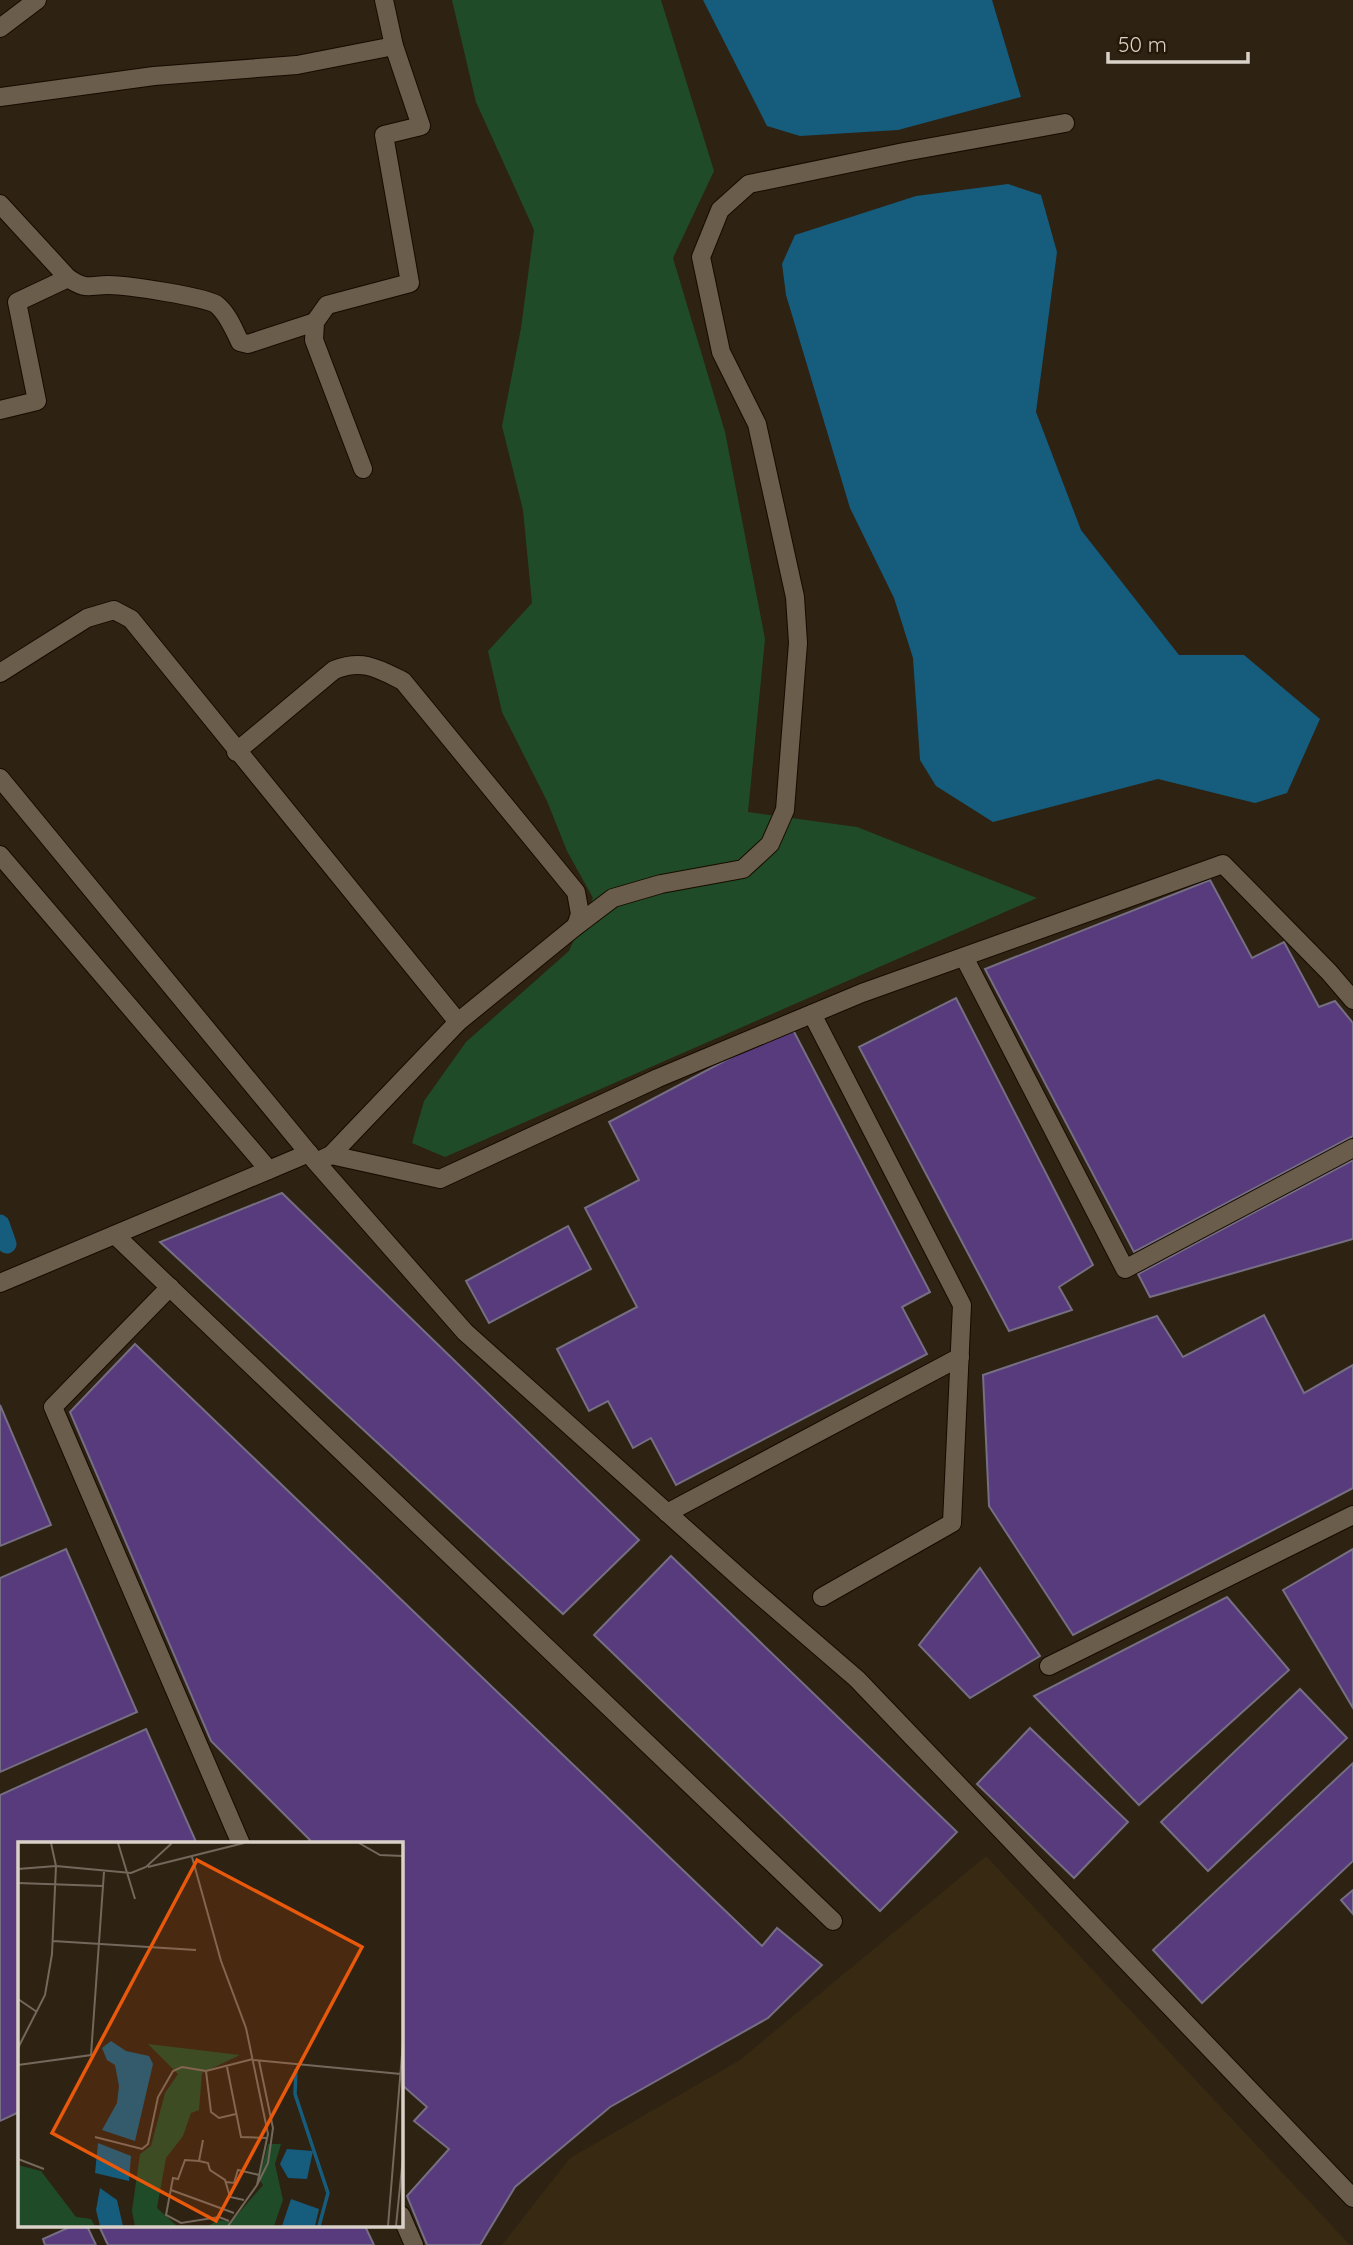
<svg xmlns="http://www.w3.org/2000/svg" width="1353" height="2245" font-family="Quicksand,sans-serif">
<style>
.built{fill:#382912}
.green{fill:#204b28}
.water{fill:#155c7d}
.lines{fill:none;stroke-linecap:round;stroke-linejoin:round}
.canal{stroke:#155c7d;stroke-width:19}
.building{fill:#573b7c;stroke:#766e83;stroke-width:2}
.minor-casing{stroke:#160b00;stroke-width:20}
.minor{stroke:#6b5d4b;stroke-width:18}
.inset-river{fill:none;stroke:#155c7d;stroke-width:3.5}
.inset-road{fill:none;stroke:#73685b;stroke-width:2}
.view{fill:#e8590c;fill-opacity:0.15;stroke:#e8590c;stroke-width:3.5}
.inset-edge{fill:none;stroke:#dad2c8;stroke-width:3.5}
</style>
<rect width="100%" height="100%" fill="#2e2212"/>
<!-- built -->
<polygon class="built" points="986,1856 1350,2245 502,2245 570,2158 740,2060"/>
<!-- green -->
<polygon class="green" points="452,0 661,0 714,171 673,258 725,432 765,639 748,812 857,827 1037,898 445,1157 412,1143 424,1101 466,1042 569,951 593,898 567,851 547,801 502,712 488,651 532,603 523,510 502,426 521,328 534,230 476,102"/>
<!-- water -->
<g class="water">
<polygon points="703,0 992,0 1021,97 898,130 800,136 767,126"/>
<polygon points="1008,184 1041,195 1057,252 1036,412 1081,530 1179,655 1244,655 1320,719 1287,793 1255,803 1158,779 993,822 936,786 920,760 913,658 894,598 850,508 786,295 782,264 795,235 916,196"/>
</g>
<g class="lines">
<!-- canal -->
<polyline class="canal" points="0,1224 7,1244"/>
</g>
<!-- building -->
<g class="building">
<polygon points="1210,880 1252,958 1284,942 1319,1007 1335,1001 1353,1023 1353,1136 1134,1252 985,969"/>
<polygon points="956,998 1093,1265 1059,1287 1072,1310 1009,1331 859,1047"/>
<polygon points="791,1026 930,1292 902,1307 927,1354 676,1485 651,1438 633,1448 608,1401 589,1411 557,1349 637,1307 585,1208 639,1180 609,1122"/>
<polygon points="1353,1160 1353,1239 1150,1297 1138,1274"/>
<polygon points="282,1193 639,1540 563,1614 160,1242"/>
<polygon points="568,1226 591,1269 489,1323 466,1281"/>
<polygon points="1264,1315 1304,1393 1353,1365 1353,1488 1073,1635 989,1506 983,1375 1157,1316 1183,1357"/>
<polygon points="135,1344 762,1946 777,1928 822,1965 768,2018 610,2107 515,2187 480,2245 427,2245 407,2196 449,2149 414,2121 427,2107 401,2084 401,1844 306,1844 310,1840 211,1741 70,1412"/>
<polygon points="0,1405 51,1525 0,1546"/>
<polygon points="66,1549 137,1712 0,1772 0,1578"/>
<polygon points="1353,1549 1353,1708 1283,1590"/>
<polygon points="671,1556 957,1832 880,1911 594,1635"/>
<polygon points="980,1568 1040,1656 970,1698 919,1645"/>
<polygon points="1227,1597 1289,1670 1139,1805 1034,1696"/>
<polygon points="1300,1689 1347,1738 1208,1871 1161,1822"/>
<polygon points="1030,1728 1128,1822 1074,1878 977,1784"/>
<polygon points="146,1729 197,1844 19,1844 19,2112 0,2121 0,1795"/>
<polygon points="1353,1763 1353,1861 1202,2003 1153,1950"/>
<polygon points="1353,1890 1353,1914 1341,1900"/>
<polygon points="72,2226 87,2226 96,2245 45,2245 43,2239"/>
<polygon points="99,2226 365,2226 374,2245 108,2245"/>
</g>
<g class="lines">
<!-- minor casing -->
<g class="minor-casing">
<g id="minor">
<polyline points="0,28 37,0"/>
<polyline points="0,97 154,76 297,65 394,46"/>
<path d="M0,204l68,74c20,13 19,7 41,7 16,0 99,12 108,20 11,9 17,25 23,37l8,2 67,-22"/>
<polyline points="0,410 37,401 17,302 68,278"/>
<polyline points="363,469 314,340 315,322 327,305 410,283 384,135 421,126 394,46 384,0"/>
<polyline points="0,673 87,618 114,610 131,619 458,1022"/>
<path d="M236,752l98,-82c29,-11 43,-2 69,11l173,211 4,22 -4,12"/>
<polyline points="0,778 316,1162 465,1332 748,1585 857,1679 1353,2198"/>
<polyline points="0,855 269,1170"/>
<polyline points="964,957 1125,1269 1353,1148"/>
<polyline points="812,1014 962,1305 952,1523 822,1597"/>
<polyline points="331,1155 440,1179 658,1078 862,993 1223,864 1329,972 1353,1000"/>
<polyline points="316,1162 331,1155 458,1022 576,926 613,898 661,884 743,869 770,844 785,810 798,643 795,597 757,424 721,352 701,257 720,210 749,184 904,152 1065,123"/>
<polyline points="115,1235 833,1921"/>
<polyline points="0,1283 309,1153"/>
<polyline points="170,1287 53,1407 241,1844"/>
<polyline points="667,1513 960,1357"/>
<polyline points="1049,1666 1353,1515"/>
<polyline points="401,2215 414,2245"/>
</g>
</g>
<!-- minor -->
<use href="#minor" class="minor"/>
</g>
<!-- overview -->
<g transform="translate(18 1842)">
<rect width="385" height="385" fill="#2e2212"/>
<path d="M130,202l92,11 -38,18 -3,37 -8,3 -8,23 -17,22 -9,50 20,18h-42l-3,-15 8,-57 11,-8 14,-53 13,-19zM250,302h13l-6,20 8,36 -9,26h-66l10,-6 13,2 32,-37 -4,-6zM0,323l23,6 35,46 15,2 4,7h-77z" fill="#204b28"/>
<path d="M93,199l15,10 23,5 4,8 -18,77 -33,-11 15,-27 2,-17 -4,-21 -8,-5 -5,-12zM80,301l33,13 -2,25 -34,-8zM269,307l26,2 -6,28 -19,-1 -8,-14zM82,346l17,12 6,26h-23l-4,-16zM273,357l28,10 -4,17h-33z" fill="#155c7d"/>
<path class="inset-river" d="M278,227l-1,25 33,99 -9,33"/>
<path class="inset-road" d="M100,1l17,56M341,1l21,12 23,1M174,15l29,104 25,67 22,106 -11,51 -29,41M130,25l96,-24M0,27l38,-3 75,7 15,-6 26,-24M0,41l85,3M35,99l143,9M0,157l19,13M0,206l27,-53 7,-41 4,-88 -5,-23M235,218l148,14M0,223l73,-10 13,-183M209,225l14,70 26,1M188,229l5,41 8,6 17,-4M77,295l47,12 6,-5 10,-47 15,-26 9,-4 24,4 47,-12M185,298l-4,21 -14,-1 -7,19 -5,-1 -7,37 15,8 38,-6 10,4M0,317l26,10M181,319l9,2 2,7 15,10 5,17 14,3M208,340l8,1 4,-13 21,5M239,343l11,-22 5,-35 -14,-67M153,348l63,23M370,384l15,-184M378,384l7,-69"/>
<path class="view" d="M179,18l165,87 -146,274 -164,-88z"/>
<rect width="385" height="385" class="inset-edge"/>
</g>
<!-- scale -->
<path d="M1108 52v10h140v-10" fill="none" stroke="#dad2c8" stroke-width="3.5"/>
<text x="1118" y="52" font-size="21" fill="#dad2c8" stroke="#241808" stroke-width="5" paint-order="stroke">50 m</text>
</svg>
